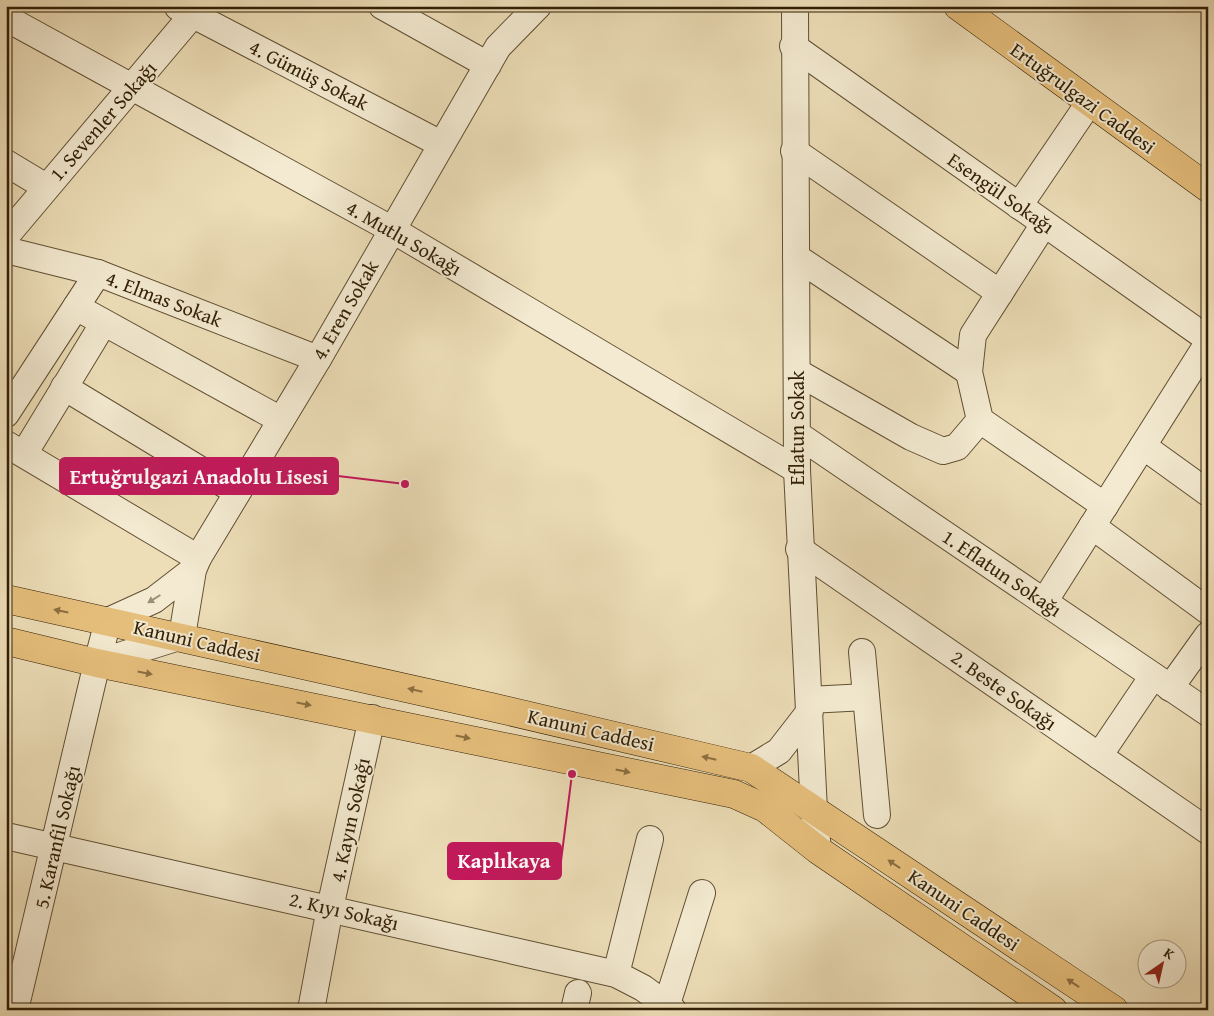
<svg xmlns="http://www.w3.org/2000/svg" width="1214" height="1016" font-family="'Gentium Book Plus',serif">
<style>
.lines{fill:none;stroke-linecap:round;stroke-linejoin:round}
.minor-casing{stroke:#604f32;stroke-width:28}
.major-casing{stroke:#311f05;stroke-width:29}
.minor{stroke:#f3ead1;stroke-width:26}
.major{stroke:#e6bf7c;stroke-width:28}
.oneway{fill:#9c8f75}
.oneway2{fill:#8c6f40}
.labels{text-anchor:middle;stroke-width:4;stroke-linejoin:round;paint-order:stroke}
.street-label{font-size:20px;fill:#311f05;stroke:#f3ead1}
.leader{fill:none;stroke:#c2185b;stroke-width:2}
.callout-dot{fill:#c2185b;stroke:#f3ead1;stroke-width:2}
.callout{fill:#c2185b;stroke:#c2185b;stroke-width:2}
.callout-label{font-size:21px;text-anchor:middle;font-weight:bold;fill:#fff}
</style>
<rect width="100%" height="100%" fill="#eddeb8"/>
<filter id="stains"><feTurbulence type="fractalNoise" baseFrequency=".004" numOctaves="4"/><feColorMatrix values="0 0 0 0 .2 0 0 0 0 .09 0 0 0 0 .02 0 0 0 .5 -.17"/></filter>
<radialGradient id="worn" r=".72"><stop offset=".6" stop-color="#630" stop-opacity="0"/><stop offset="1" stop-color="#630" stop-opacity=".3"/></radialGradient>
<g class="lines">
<!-- minor casing -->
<g class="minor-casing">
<g id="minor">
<polyline points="382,6 488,65"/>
<polyline points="795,6 797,470 814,811 818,850"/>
<polyline points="178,7 441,144"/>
<polyline points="6,18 391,229 797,470"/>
<polyline points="793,46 1208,339"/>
<polyline points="794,151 1000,293"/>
<polyline points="6,163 46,187"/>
<polyline points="1019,206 1089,103"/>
<polyline points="1044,224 973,335 969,372 980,420 1105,506"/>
<polyline points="6,236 200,6"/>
<polyline points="6,250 98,273 318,359"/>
<polyline points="796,257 969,372"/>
<polyline points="76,307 281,420"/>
<polyline points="797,372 911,437 943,451 957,447 980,420"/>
<polyline points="64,387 237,492"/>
<polyline points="6,414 98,273"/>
<polyline points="797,434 1208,713"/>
<polyline points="6,444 198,558"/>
<polyline points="1143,446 1208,493"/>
<polyline points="24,454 103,324"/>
<polyline points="1092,526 1208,611"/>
<polyline points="799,549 1208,831"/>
<polyline points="193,570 154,600 108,621 97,663 182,636 193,570 198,558 318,359 498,47 538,6"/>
<polyline points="1044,602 1208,343"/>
<polyline points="862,652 877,815"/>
<polyline points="1170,688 1208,635"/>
<polyline points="809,700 866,697"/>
<polyline points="1099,756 1153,676"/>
<polyline points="751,768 779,751 810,711"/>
<polyline points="6,836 616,974 643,988 673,1010"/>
<polyline points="616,974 650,839"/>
<polyline points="667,1004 702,893"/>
<polyline points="15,1010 97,663"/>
<polyline points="311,1010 330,908 372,718"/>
<polyline points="574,1010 578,993"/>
</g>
</g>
<!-- major casing -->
<g class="major-casing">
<g id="major">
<polyline points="958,6 1208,188"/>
<polyline points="6,599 491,707 751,768 1114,1010"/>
<polyline points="6,641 97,663 734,794 765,808 818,850 1053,1010"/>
</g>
</g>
<!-- minor -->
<use href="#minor" class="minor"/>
<!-- major -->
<use href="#major" class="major"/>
</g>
<!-- one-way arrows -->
<defs><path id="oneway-solid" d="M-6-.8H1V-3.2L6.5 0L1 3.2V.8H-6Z" transform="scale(1.25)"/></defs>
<use class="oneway" href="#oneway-solid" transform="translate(154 599) rotate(148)"/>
<g class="oneway2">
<use href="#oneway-solid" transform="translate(61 611) rotate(-168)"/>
<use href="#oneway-solid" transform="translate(145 673) rotate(11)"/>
<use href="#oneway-solid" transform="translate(415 690) rotate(-167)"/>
<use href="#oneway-solid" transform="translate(304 704) rotate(11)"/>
<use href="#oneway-solid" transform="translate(463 737) rotate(12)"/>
<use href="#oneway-solid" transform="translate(709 758) rotate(-167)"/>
<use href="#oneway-solid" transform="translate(623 771) rotate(12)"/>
<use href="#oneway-solid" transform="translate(894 864) rotate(-146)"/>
<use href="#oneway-solid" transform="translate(1073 983) rotate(-146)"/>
</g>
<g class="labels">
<!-- street labels -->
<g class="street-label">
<text transform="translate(309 75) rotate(27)" y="7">4. Gümüş Sokak</text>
<text transform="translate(1083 98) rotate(36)" y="7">Ertuğrulgazi Caddesi</text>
<text transform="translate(103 121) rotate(-49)" y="7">1. Sevenler Sokağı</text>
<text transform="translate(1001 193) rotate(35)" y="7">Esengül Sokağı</text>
<text transform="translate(404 238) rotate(30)" y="7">4. Mutlu Sokağı</text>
<text transform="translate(164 299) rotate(21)" y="7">4. Elmas Sokak</text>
<text transform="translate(345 310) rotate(-60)" y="7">4. Eren Sokak</text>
<text transform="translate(797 428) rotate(-90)" y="7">Eflatun Sokak</text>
<text transform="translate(1002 573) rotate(34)" y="7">1. Eflatun Sokağı</text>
<text transform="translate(197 641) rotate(13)" y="7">Kanuni Caddesi</text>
<text transform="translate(1004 690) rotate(35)" y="7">2. Beste Sokağı</text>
<text transform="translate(591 730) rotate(13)" y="7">Kanuni Caddesi</text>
<text transform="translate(350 820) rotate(-78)" y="7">4. Kayın Sokağı</text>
<text transform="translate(57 837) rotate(-77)" y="7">5. Karanfil Sokağı</text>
<text transform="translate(964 910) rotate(34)" y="7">Kanuni Caddesi</text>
<text transform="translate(344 911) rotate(13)" y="7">2. Kıyı Sokağı</text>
</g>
</g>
<!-- callouts -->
<path class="leader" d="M405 484L338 476M572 774L561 861"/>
<g class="callout-dot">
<circle cx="405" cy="484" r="5"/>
<circle cx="572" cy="774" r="5"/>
</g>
<g class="callout">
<rect x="60" y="458" width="278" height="36" rx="5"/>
<rect x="448" y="843" width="113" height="36" rx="5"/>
</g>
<g class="callout-label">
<text x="199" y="484">Ertuğrulgazi Anadolu Lisesi</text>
<text x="504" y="868">Kaplıkaya</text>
</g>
<!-- margin -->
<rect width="1214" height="1016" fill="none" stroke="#eddeb8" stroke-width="25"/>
<rect x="8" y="8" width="1199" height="1001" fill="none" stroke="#311f05" stroke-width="2.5"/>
<rect x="12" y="12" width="1189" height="991" fill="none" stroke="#311f05"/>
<!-- north arrow -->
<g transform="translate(1162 964) rotate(34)"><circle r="24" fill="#f3ead1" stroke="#a5997f"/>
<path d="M0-4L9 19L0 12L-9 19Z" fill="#8f2418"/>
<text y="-8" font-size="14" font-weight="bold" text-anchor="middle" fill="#311f05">K</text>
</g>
<rect width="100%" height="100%" filter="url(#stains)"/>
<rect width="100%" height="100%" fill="url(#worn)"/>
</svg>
